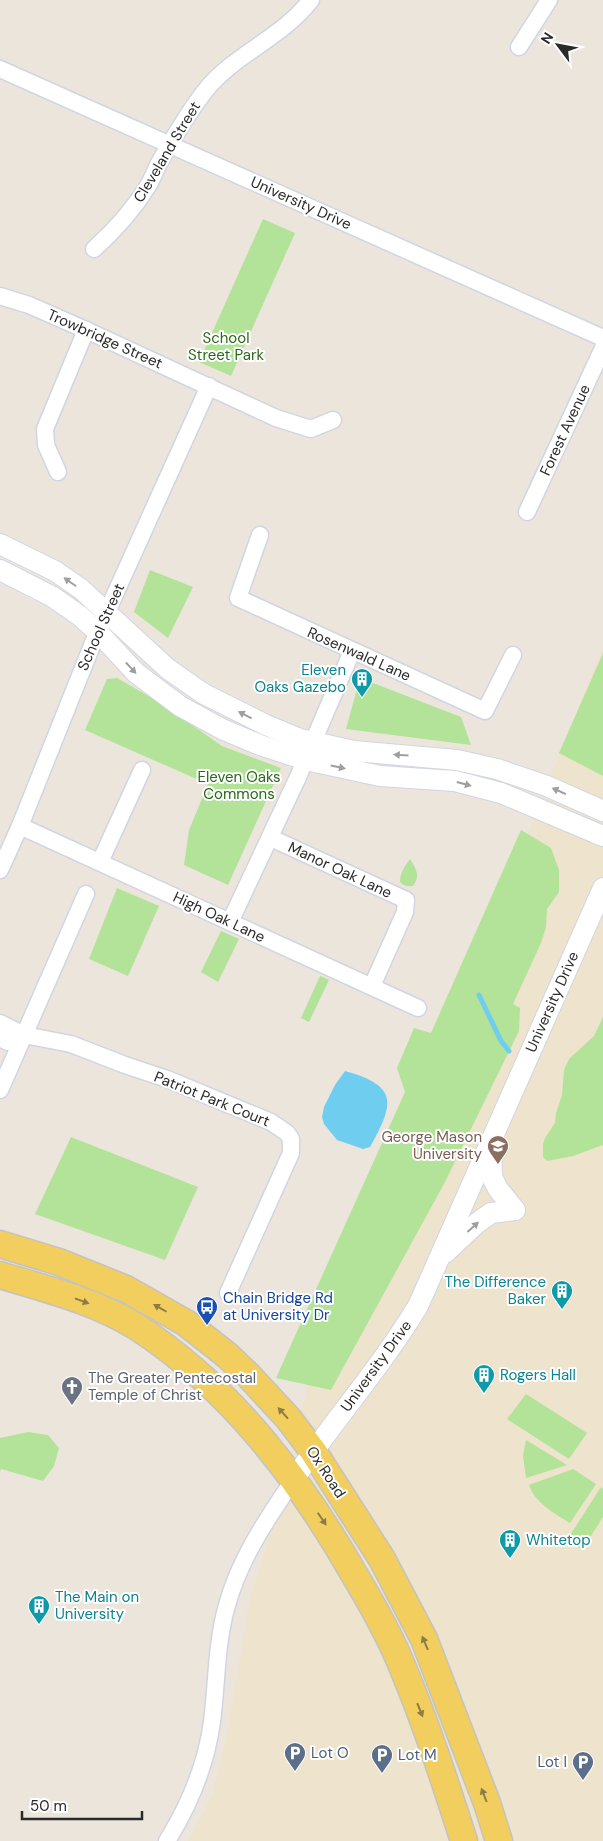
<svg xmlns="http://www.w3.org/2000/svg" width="603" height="1841" font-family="'DM Sans',sans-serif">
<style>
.education{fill:#eee3cc}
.green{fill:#b2e398}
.water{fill:#6fcdef}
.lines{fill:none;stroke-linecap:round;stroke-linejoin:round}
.stream{stroke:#6fcdef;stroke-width:5}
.minor-casing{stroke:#d1d5e3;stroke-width:19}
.tertiary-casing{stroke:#d1d5e3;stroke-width:22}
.primary-casing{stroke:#c3c3c3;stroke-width:29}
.minor{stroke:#fff;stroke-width:16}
.tertiary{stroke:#fff;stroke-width:20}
.primary{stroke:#f1ce5d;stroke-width:26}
.oneway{fill:#9f9f9f}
.oneway2{fill:#8e7c44}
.labels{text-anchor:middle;stroke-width:4;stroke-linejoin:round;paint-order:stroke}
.street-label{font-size:15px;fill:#2a2a2a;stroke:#fff}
.park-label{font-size:15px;fill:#2a681a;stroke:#fff}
.culture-label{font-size:15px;fill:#0d838f;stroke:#fff;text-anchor:start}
.education-label{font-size:15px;fill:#785e54;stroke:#fff;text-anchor:end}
.transit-label{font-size:15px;fill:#164399;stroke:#fff;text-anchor:start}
.worship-label{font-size:15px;fill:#5b616d;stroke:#fff;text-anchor:start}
.service-label{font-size:15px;fill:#4e5e75;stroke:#fff;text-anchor:start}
</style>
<rect width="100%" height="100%" fill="#ece5dc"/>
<!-- education -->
<polygon class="education" points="603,647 603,1841 188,1841 213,1794 227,1734 249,1603 263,1558 315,1359"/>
<!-- green -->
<g class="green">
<polygon points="263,219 295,233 231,376 199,362"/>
<polygon points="150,570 193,587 168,638 134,612"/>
<polygon points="603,653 603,776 559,753"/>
<polygon points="117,678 159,702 222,746 281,768 228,885 184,865 189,830 208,784 85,730 107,679"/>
<polygon points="360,678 461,717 471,745 346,729"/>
<polygon points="521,830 551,848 559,870 559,892 547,909 546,927 541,943 513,1004 520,1008 519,1031 445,1182 331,1390 276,1378 405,1092 397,1068 414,1028 431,1033"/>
<path d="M410,859c6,10 11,17 3,27 -6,1 -9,0 -13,-4 0,-10 5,-16 10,-23z"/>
<polygon points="117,888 159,906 128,976 89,959"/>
<polygon points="221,931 239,939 218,982 201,972"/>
<polygon points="320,976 329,980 309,1022 301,1018"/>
<polygon points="603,1017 603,1145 573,1156 547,1161 543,1157 543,1144 545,1138 555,1123 556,1113 562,1095 564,1070 569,1059 594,1036"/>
<polygon points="71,1137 198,1187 165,1260 35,1214"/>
<polygon points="526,1394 587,1433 569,1459 507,1419"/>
<polygon points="28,1432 48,1435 59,1448 54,1466 43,1481 1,1469 0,1472 0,1438"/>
<polygon points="526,1440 567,1465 526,1478 523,1456"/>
<path d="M573,1469l23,15 -26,39c-15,-9 -35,-20 -41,-38z"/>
<polygon points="601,1487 603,1489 603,1517 582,1550 567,1540"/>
</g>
<!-- water -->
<path class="water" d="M345,1071c54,15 49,33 25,76l-7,2 -26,-9 -13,-16 -2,-7 2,-10 11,-22z"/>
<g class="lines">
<!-- stream -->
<polyline class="stream" points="479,995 501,1041 509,1051"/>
<!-- minor casing -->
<g class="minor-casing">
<g id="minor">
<polyline points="519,47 549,0"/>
<polyline points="0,69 603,338"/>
<path d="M94,249c21,-19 39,-39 54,-63 4,-7 7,-14 10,-21 14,-25 29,-51 47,-74 29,-37 77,-53 106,-91"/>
<polyline points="0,296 29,305 86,330 276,418 311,429 333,420"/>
<polyline points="58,472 46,445 45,429 86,330"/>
<polyline points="527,512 603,348"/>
<polyline points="260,535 238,598 485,711 513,655"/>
<polyline points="20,826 418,1008"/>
<polyline points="271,838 406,900 405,912 372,986"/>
<polyline points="100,862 142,770"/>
<polyline points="0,870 20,826 93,643 209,386"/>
<polyline points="230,922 298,777 352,651"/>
<polyline points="0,1023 24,1035 71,1044 125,1065 167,1079 271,1122 287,1133 291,1139 291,1153 228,1293"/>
<polyline points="0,1038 8,1042 24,1035"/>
<polyline points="0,1090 86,894"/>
<path d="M167,1841c23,-37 39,-76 45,-119 5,-39 4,-79 15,-117 13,-47 40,-86 67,-126"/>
</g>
</g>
<!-- tertiary casing -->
<g class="tertiary-casing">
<g id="tertiary">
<polyline points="0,544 55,571 81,589 168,669 204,694 266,725 300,739 354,751 457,760 497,769 547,786 603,811"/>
<polyline points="0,570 53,597 80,616 98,632 136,673 180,706 222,729 260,745 306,760 380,776 455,781 501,793 603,836"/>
<polyline points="491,1147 492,1177 498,1189 515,1210"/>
<polyline points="445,1253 477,1223 491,1213 515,1210"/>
<path d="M294,1479c40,-59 87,-112 124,-173l185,-418"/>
</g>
</g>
<!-- primary casing -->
<g class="primary-casing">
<g id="primary">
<polyline points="0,1244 59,1262 126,1289 186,1323 228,1356 249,1376 288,1418 313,1451 382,1559 424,1639 487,1803 499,1841"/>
<path d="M0,1275c46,14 95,26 137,52 94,61 162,151 217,247 18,30 35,60 48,92 24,57 43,116 62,175"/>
</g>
</g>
<!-- minor -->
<use href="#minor" class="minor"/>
<!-- tertiary -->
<use href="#tertiary" class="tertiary"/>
<!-- primary -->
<use href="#primary" class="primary"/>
</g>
<!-- one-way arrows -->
<defs><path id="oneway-solid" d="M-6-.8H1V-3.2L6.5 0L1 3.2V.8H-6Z" transform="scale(1.25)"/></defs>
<g class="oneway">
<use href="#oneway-solid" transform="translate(70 582) rotate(-145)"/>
<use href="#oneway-solid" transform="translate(131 668) rotate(47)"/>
<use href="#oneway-solid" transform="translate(245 715) rotate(-153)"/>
<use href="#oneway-solid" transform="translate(401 755) rotate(-176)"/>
<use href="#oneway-solid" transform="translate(338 767) rotate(12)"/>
<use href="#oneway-solid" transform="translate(464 784) rotate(15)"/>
<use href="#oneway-solid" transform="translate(559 791) rotate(-156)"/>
<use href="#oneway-solid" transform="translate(473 1227) rotate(-42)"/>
</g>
<g class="oneway2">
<use href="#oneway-solid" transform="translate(82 1301) rotate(20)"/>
<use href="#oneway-solid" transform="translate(160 1308) rotate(-150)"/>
<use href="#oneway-solid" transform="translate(283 1413) rotate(-132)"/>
<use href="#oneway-solid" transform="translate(322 1519) rotate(56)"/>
<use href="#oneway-solid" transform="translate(425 1643) rotate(-113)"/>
<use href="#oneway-solid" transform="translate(420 1710) rotate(68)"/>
<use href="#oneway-solid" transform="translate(484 1795) rotate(-111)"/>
</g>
<!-- icons -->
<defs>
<g id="building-pin" transform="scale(1.125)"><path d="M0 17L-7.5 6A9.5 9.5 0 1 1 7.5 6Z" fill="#0f9aa8" stroke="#fff"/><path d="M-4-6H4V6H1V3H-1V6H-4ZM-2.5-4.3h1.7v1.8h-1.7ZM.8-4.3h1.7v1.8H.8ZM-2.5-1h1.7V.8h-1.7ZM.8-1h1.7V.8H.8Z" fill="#fff"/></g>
<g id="university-pin" transform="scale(1.125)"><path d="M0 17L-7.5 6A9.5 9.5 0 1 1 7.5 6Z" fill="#8d6e63" stroke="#fff"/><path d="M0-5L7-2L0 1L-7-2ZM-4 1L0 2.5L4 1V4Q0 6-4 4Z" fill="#fff"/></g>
<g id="bus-pin" transform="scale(1.125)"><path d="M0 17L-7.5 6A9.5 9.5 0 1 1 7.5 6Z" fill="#1a4fb4" stroke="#fff"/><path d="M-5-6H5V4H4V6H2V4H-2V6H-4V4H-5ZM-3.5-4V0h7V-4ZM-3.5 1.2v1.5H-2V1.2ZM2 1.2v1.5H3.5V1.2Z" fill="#fff"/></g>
<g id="church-pin" transform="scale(1.125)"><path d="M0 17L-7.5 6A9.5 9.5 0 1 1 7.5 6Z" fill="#6b7280" stroke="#fff"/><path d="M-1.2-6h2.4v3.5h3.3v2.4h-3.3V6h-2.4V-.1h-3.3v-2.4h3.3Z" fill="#fff"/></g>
<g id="parking-pin" transform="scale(1.125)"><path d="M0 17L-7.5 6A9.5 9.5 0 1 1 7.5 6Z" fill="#5c6f8a" stroke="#fff"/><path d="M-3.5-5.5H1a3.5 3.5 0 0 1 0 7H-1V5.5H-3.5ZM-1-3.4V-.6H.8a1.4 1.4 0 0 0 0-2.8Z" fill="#fff"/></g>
</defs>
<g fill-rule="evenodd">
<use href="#building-pin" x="362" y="679"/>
<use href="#university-pin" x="498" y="1146"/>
<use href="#building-pin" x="562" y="1291"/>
<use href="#bus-pin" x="207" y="1307"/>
<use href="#building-pin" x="484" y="1375"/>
<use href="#church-pin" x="72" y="1387"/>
<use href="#building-pin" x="510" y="1540"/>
<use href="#building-pin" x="39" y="1606"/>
<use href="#parking-pin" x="295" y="1753"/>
<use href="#parking-pin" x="382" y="1755"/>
<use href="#parking-pin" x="583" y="1762"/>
</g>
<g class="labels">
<!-- street labels -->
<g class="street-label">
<text transform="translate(167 152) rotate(-59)" y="5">Cleveland Street</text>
<text transform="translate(301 203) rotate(24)" y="5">University Drive</text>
<text transform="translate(105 339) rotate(24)" y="5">Trowbridge Street</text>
<text transform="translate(565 430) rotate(-65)" y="5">Forest Avenue</text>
<text transform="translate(101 627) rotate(-66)" y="5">School Street</text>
<text transform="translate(359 654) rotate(24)" y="5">Rosenwald Lane</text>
<text transform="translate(340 870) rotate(25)" y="5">Manor Oak Lane</text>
<text transform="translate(219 917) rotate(25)" y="5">High Oak Lane</text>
<text transform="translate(552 1002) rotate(-66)" y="5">University Drive</text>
<text transform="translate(212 1099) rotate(22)" y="5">Patriot Park Court</text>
<text transform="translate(376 1366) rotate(-54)" y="5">University Drive</text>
<text transform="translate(326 1472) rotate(57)" y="5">Ox Road</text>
</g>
<!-- park labels -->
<g class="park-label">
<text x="226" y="343">School<tspan x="226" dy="17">Street Park</tspan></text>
<text x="239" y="782">Eleven Oaks<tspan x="239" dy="17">Commons</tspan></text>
</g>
<!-- culture labels -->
<g class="culture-label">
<text x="346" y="675" text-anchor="end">Eleven<tspan x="346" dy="17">Oaks Gazebo</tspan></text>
<text x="546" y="1287" text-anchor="end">The Difference<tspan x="546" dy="17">Baker</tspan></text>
<text x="500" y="1380">Rogers Hall</text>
<text x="526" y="1545">Whitetop</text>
<text x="55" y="1602">The Main on<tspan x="55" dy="17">University</tspan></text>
</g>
<!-- education labels -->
<g class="education-label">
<text x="482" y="1142">George Mason<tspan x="482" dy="17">University</tspan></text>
</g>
<!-- transit labels -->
<g class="transit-label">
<text x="223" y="1303">Chain Bridge Rd<tspan x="223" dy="17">at University Dr</tspan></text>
</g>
<!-- worship labels -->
<g class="worship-label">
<text x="88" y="1383">The Greater Pentecostal<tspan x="88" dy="17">Temple of Christ</tspan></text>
</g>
<!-- service labels -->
<g class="service-label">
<text x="311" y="1758">Lot O</text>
<text x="398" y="1760">Lot M</text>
<text x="567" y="1767" text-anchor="end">Lot I</text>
</g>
</g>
<!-- north arrow -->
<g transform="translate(558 45) rotate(302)" stroke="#ffffff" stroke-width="4" paint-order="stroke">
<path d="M0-4L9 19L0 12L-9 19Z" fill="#2a2a2a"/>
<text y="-8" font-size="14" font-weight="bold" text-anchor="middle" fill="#2a2a2a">N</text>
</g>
<!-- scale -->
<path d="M22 1811v8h120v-8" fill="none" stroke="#2a2a2a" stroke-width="2.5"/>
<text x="30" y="1811" font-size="15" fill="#2a2a2a" stroke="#ffffff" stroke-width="4" paint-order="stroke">50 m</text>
</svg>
